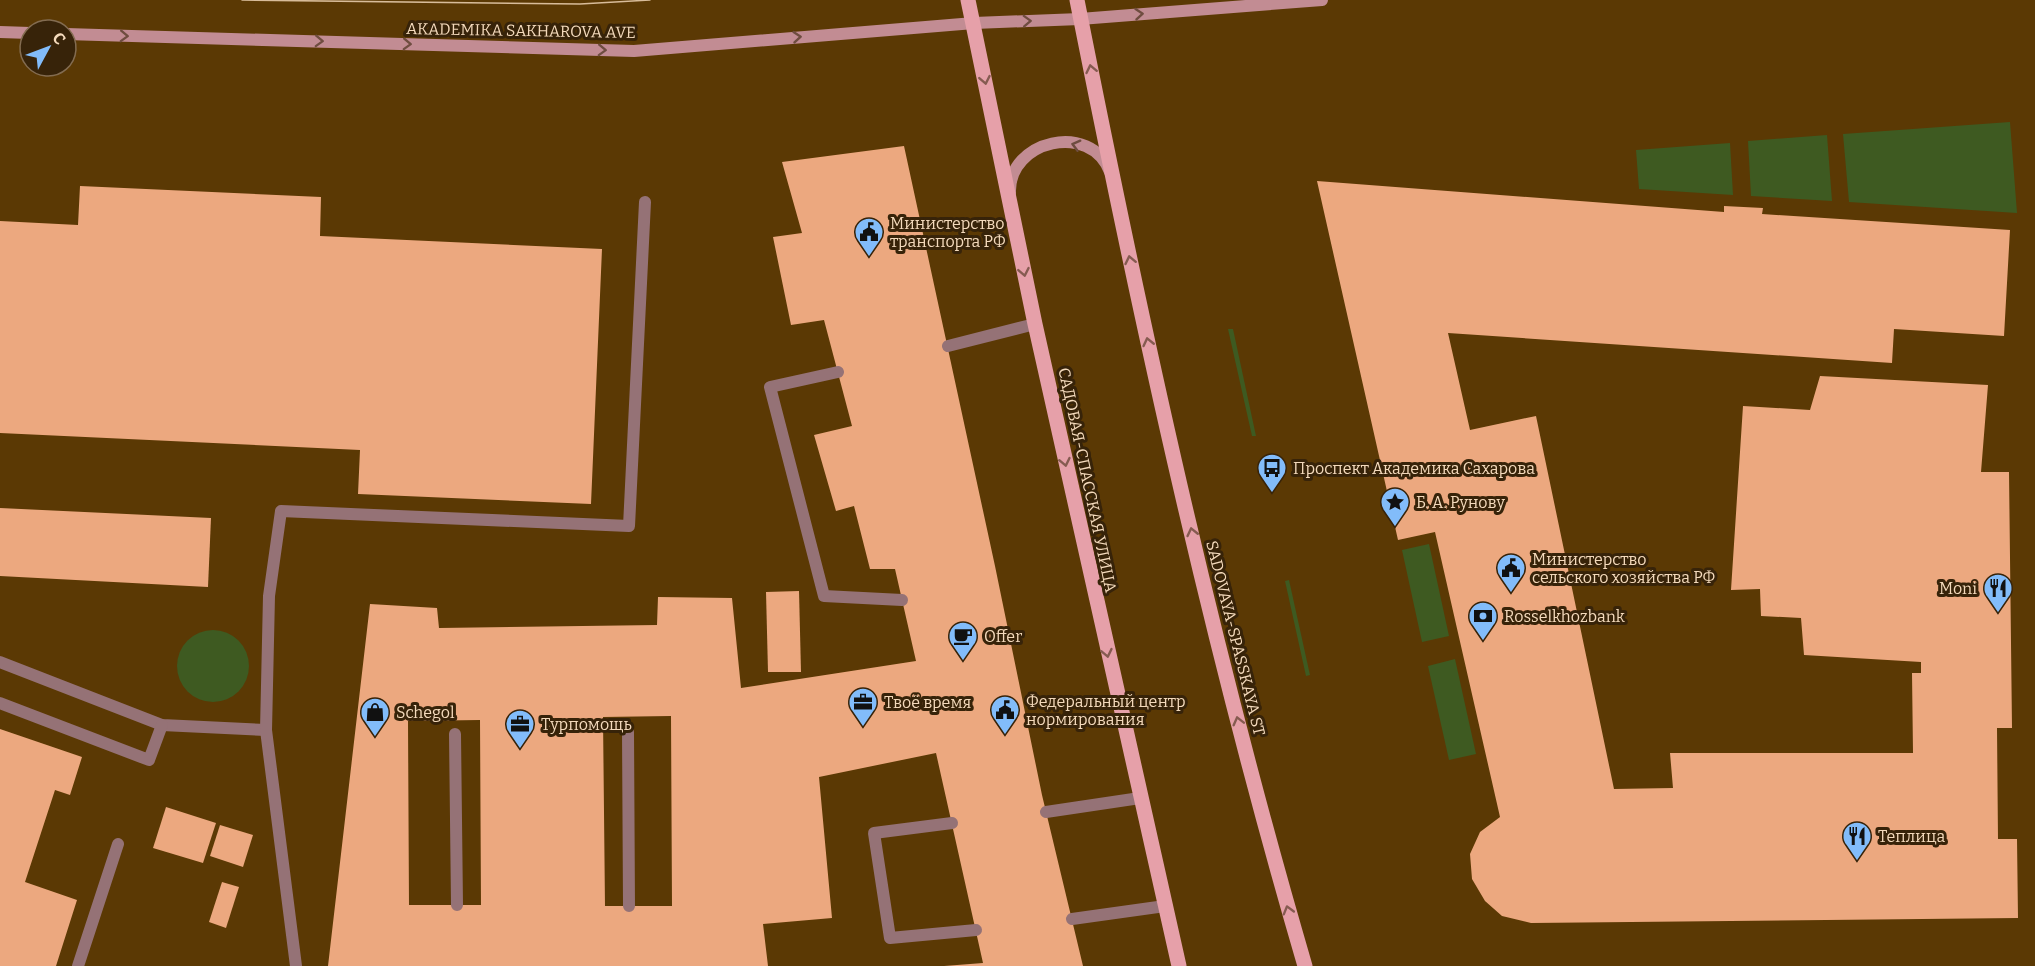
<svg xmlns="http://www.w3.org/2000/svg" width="2035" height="966" font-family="Bitter,serif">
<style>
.green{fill:#3e5a21}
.building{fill:#eca87f;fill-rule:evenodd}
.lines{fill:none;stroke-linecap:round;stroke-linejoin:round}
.lane{stroke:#957276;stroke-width:12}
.secondary{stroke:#c28c93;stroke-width:12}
.primary{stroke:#e6a0a9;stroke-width:15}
.tram{stroke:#d8bc9a;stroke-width:1.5}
.oneway{stroke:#6f4d40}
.oneway2{stroke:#865b51}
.labels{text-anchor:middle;stroke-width:6;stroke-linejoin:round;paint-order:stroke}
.street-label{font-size:16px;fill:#f4dabc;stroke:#372309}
.poi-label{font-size:16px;fill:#f4dabc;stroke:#372309;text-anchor:start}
</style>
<rect width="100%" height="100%" fill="#5b3904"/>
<!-- green -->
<g class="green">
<polygon points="2010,122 2017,213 1849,202 1843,134"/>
<polygon points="1827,135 1832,201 1751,196 1748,141"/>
<polygon points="1730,143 1733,195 1639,189 1636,150"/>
<polygon points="1228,329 1233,329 1256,436 1252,436"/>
<polygon points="1429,544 1449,636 1422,642 1402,550"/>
<polygon points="1289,580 1310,675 1306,676 1285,581"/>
<circle cx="213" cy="666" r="36"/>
<polygon points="1455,659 1476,754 1449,760 1428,666"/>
</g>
<!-- building -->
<g class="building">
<path d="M904,146l91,420 47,229 41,171h-139l39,-3 -47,-210 -117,24 13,141 -69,6 5,42h-440l42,-362 67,4 2,20 218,-3 1,-28 74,1 9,90 175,-27 -21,-92h-25l-16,-63 -18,5 -22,-76 38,-9 -28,-106 -33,5 -18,-88 29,-4 -20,-71zM671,716l1,190h-67l-2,-189zM480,720l1,185h-72l-1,-184z"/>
<polygon points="1317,181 1724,212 1724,206 1763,208 1762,214 2010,230 2004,336 1894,329 1892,363 1448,333 1470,430 1536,416 1614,789 1673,788 1670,753 1913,753 1912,673 1921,673 1921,662 1804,655 1801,618 1761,616 1760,589 1731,590 1743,406 1810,410 1820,376 1988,385 1981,472 2009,472 2012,728 1997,728 1998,839 2017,839 2018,918 1531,923 1502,916 1485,901 1472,879 1470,854 1480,832 1500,817 1435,532 1398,540"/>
<polygon points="80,186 321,197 320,236 602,249 591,504 358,494 360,450 0,433 0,221 78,225"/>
<polygon points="0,508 211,518 208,587 0,576"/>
<polygon points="799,591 801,672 768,672 766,592"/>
<polygon points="0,729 82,757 70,795 55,790 25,882 77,900 56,966 0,966"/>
<polygon points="166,807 216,823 203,863 153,848"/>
<polygon points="220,825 253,835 243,867 210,856"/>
<polygon points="222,882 239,887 226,928 209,922"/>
</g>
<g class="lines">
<!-- lane -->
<g class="lane">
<polyline points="948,346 1035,324"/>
<polyline points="838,372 770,387 824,596 902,600"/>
<polyline points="0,662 162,725 266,730"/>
<polyline points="0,703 149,760 162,725"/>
<polyline points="628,732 629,906"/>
<polyline points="455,734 457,905"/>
<polyline points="1046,812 1140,798"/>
<polyline points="952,823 874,833 890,938 976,930"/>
<polyline points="1072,919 1165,906"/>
<polyline points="78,966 118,844"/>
<polyline points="296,966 266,730 269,596 281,511 629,526 645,202"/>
</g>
<!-- secondary -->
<g class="secondary">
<polyline points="0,32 30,33"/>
<polyline points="66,34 634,51 974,23 1080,19 1322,0"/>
<path d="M1010,193c-2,-53 81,-72 100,-21"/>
</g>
<!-- primary -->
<g class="primary">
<polyline points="968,0 1035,324 1179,966"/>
<path d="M1077,0c64,324 135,649 228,966"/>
</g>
<!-- tram -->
<polyline class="tram" points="242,0 580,4 650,0"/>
</g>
<!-- one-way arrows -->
<defs><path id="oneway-chevron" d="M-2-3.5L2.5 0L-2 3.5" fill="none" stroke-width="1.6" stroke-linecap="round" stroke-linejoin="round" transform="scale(1.5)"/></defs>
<g class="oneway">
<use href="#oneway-chevron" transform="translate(1139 14) rotate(-5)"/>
<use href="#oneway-chevron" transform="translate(1027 21) rotate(-2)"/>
<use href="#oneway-chevron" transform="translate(124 36) rotate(2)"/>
<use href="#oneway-chevron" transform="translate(797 37) rotate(-5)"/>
<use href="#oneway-chevron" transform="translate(319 41) rotate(2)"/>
<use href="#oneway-chevron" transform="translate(407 44) rotate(2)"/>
<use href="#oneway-chevron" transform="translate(602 50) rotate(2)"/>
<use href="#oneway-chevron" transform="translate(1076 145) rotate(-165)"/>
</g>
<g class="oneway2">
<use href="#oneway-chevron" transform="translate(1091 69) rotate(-102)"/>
<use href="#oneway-chevron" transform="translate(985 80) rotate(79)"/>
<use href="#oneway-chevron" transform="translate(1130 260) rotate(-102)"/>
<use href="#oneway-chevron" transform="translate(1024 272) rotate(79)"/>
<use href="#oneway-chevron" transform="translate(1148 342) rotate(-103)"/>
<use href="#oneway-chevron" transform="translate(1065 462) rotate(78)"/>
<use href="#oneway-chevron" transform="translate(1192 532) rotate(-103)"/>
<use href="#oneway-chevron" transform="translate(1107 653) rotate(78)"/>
<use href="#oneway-chevron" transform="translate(1238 721) rotate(-104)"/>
<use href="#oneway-chevron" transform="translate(1288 910) rotate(-106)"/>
</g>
<!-- icons -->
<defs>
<g id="civic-pin" transform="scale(1.5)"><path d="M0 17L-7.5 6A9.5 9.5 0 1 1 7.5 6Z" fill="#82bcfa" stroke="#372309"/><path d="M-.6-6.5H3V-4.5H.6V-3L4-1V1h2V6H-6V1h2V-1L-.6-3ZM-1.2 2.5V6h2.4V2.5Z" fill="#111"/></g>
<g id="bus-pin" transform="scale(1.5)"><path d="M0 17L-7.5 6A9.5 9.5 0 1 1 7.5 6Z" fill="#82bcfa" stroke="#372309"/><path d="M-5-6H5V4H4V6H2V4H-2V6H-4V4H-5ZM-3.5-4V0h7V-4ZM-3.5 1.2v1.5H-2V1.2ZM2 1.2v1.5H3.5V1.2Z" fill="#111"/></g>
<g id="sight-pin" transform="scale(1.5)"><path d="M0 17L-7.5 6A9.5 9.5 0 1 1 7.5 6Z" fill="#82bcfa" stroke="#372309"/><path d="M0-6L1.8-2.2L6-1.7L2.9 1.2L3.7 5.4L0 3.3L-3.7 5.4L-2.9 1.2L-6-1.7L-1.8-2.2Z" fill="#111"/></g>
<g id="restaurant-pin" transform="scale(1.5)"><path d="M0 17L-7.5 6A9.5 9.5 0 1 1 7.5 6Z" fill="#82bcfa" stroke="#372309"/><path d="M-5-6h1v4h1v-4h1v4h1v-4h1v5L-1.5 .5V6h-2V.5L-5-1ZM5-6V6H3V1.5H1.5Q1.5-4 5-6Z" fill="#111"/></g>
<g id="bank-pin" transform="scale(1.5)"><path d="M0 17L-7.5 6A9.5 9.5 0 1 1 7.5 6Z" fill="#82bcfa" stroke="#372309"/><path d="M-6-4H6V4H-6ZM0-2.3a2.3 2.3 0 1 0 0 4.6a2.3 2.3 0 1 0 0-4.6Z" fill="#111"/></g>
<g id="cafe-pin" transform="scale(1.5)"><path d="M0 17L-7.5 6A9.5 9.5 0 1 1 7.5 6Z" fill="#82bcfa" stroke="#372309"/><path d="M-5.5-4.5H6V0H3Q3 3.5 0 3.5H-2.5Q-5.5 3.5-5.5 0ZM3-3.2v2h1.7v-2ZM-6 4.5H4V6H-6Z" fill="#111"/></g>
<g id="office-pin" transform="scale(1.5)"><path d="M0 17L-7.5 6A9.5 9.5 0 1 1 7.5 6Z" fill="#82bcfa" stroke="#372309"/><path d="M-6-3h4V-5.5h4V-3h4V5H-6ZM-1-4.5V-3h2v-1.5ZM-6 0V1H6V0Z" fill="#111"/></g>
<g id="shop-pin" transform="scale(1.5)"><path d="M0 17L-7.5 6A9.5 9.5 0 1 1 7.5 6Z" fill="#82bcfa" stroke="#372309"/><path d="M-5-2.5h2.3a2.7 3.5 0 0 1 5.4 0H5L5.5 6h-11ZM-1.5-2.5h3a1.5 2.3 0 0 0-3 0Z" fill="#111"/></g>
</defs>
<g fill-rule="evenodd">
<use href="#civic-pin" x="869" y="232"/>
<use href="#bus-pin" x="1272" y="468"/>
<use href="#sight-pin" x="1395" y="502"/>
<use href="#civic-pin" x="1511" y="568"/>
<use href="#restaurant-pin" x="1998" y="588"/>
<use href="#bank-pin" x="1483" y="616"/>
<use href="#cafe-pin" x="963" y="636"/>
<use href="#office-pin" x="863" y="702"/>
<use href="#civic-pin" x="1005" y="710"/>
<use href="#shop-pin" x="375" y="712"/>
<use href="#office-pin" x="520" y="724"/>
<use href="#restaurant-pin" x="1857" y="836"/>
</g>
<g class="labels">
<!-- street labels -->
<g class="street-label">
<text transform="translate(521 30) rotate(1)" y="6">AKADEMIKA SAKHAROVA AVE</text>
<text transform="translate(1088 480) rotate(78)" y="6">САДОВАЯ-СПАССКАЯ УЛИЦА</text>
<text transform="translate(1236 638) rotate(76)" y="6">SADOVAYA-SPASSKAYA ST</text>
</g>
<!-- poi labels -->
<g class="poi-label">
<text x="890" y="229">Министерство<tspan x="890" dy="18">транспорта РФ</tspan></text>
<text x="1293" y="474">Проспект Академика Сахарова</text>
<text x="1416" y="508">Б. А. Рунову</text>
<text x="1532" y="565">Министерство<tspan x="1532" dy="18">сельского хозяйства РФ</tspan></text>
<text x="1977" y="594" text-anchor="end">Moni</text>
<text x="1504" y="622">Rosselkhozbank</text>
<text x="984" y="642">Offer</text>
<text x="1026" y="707">Федеральный центр<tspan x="1026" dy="18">нормирования</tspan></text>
<text x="884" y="708">Твоё время</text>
<text x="396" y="718">Schegol</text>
<text x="541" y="730">Турпомощь</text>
<text x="1878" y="842">Теплица</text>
</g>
</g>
<!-- north arrow -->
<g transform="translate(48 48) rotate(49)"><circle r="28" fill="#372309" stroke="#836c51" stroke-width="1.5"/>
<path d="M0-4.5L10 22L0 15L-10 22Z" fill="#82bcfa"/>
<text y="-9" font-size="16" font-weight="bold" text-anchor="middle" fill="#f4dabc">С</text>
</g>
</svg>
